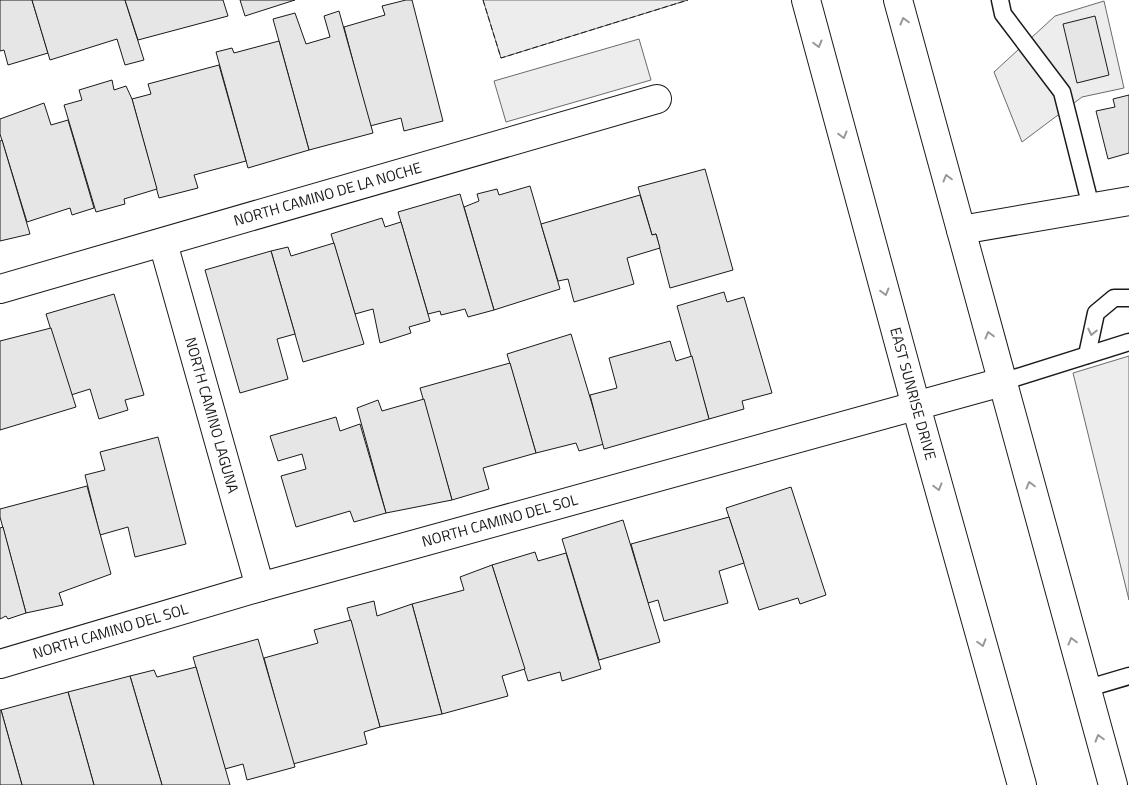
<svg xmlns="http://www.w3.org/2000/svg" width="1129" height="785" font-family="'Titillium Web',sans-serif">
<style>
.built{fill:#ededed;stroke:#6a6a6a}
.building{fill:#e6e6e6;stroke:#1a1a1a}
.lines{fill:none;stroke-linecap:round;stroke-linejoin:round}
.lane-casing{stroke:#1a1a1a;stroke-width:19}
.street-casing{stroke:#1a1a1a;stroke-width:30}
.primary-casing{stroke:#1a1a1a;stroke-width:30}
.lane{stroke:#fff;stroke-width:16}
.street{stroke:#fff;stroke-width:28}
.primary{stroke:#fff;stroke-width:28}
.fence{stroke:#1a1a1a;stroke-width:1;stroke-dasharray:6 2.5;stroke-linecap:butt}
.oneway{stroke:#989898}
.labels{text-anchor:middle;stroke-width:4;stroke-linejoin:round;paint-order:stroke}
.street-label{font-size:15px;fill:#1a1a1a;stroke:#fff}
</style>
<rect width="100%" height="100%" fill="#fff"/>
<!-- built -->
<g class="built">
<polygon points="483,0 688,0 501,58"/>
<polygon points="1104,1 1124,88 1082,97 1022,142 994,72 1055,16"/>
<polygon points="639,39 651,80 506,122 494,81"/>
<polygon points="1129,356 1129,600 1073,373"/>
</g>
<!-- building -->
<g class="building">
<polygon points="0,0 32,0 48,53 8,65 4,50 0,51"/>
<polygon points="32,0 125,0 144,60 125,65 117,39 50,60"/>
<polygon points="125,0 223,0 228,16 138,40"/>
<polygon points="240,0 295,0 245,16"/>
<polygon points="406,0 412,0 443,121 404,131 401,118 370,126 344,27 385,15 382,6"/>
<polygon points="339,11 373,133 309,150 273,19 295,13 306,44 330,37 324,16"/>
<polygon points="1095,16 1109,75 1077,83 1063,24"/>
<polygon points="279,41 309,150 248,168 216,52 232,48 234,53"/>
<polygon points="219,65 246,161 194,175 198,188 159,198 132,99 151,94 148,84"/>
<polygon points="112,80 114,90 126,86 132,99 157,189 124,199 125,204 96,212 64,105 82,100 79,90"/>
<polygon points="1129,95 1129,153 1108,159 1096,111 1115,107 1113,99"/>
<polygon points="44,103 51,125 68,120 94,208 72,215 70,208 27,222 0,134 0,119"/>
<polygon points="2,140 30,234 0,241 0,141"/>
<polygon points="705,169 733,270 670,288 656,234 652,235 638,187"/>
<polygon points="530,186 560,289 494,310 464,207 479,201 477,194 497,189 499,195"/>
<polygon points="460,194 494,310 468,317 465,309 441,315 440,311 428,314 398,212"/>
<polygon points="640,195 652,235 656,234 660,248 627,258 634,284 574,302 568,279 558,281 541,224"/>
<polygon points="382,218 385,227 401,222 430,321 409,327 411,333 380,343 373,309 355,314 331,234"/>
<polygon points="334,243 364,344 303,362 271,251 288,247 291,256"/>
<polygon points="271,251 295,334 277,339 288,379 240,393 205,270"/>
<polygon points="724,292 727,302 744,297 772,393 742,401 744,409 709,419 677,306"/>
<polygon points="114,294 144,395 125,400 128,410 99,419 90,389 71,395 46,314"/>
<polygon points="51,328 76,407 0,430 0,341"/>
<polygon points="571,334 604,444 579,451 576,443 536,453 507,354"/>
<polygon points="670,341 676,361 692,356 709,419 604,449 590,395 617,388 609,358"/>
<polygon points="510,363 536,453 483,468 489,489 452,500 420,388"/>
<polygon points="424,399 452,500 386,513 357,408 378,400 382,411"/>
<polygon points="336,417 340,431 360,424 386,513 354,522 350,511 296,527 281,476 306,469 302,454 278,461 270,436"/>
<polygon points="158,437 186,544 135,557 128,527 100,535 85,475 105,470 100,452"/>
<polygon points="87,486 111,574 59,593 63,605 26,613 0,517 0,509"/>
<polygon points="791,487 826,595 800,604 798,598 759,610 726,508"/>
<polygon points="729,517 744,563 719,571 728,603 664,621 658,600 648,603 631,544"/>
<polygon points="623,520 660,642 599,660 562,539"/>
<polygon points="3,527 26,613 8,619 6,616 0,619 0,528"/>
<polygon points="535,552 538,561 566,553 601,669 562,681 560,672 528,681 492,565"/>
<polygon points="492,565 525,669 502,676 508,696 442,714 412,604 464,590 460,577"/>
<polygon points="374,601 377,616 412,604 442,714 380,727 347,608"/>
<polygon points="351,620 380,727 364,732 367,744 293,764 264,658 318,643 314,630"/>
<polygon points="258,639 295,767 247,780 243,764 225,769 193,657"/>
<polygon points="196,667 230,785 162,785 130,676 154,670 157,677"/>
<polygon points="130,676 162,785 94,785 68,692"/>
<polygon points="68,692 94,785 22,785 1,710"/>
<polygon points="0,710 1,710 22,785 0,785"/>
</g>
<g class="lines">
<!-- lane casing -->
<g class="lane-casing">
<g id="lane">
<polyline points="1000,0 1003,14 1062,92 1091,207"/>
<polyline points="1087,355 1096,313 1114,298 1129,298"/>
<polyline points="1002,382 1129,342"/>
<polyline points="1085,689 1129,676"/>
</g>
</g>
<!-- street casing -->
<g class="street-casing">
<g id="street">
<polyline points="961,230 1129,201"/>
<path id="s1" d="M163,243l97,344"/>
<path id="s2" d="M0,289l657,-190"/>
<path id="s3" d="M0,664l260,-77 742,-205"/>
</g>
</g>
<!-- primary casing -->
<g class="primary-casing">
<g id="primary">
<path id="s4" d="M806,0l110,406 106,379"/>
<polyline points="898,0 1113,785"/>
</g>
</g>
<!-- lane -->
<use href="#lane" class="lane"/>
<!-- street -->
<use href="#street" class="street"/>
<!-- primary -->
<use href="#primary" class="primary"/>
<!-- fence -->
<polyline class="fence" points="483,0 501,58 688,0"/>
</g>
<!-- one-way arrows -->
<defs><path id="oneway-chevron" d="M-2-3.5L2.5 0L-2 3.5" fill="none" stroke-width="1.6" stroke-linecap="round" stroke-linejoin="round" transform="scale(1.25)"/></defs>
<g class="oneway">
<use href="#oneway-chevron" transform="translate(904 21) rotate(-105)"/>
<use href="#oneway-chevron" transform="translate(818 44) rotate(75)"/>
<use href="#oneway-chevron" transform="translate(843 135) rotate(75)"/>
<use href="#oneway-chevron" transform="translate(947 178) rotate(-105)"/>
<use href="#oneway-chevron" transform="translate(885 292) rotate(75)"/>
<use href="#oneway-chevron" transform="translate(1092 332) rotate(102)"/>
<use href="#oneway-chevron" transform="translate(989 335) rotate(-105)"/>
<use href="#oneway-chevron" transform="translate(1030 485) rotate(-105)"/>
<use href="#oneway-chevron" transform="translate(938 487) rotate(74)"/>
<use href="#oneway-chevron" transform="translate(1072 641) rotate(-105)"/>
<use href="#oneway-chevron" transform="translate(982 643) rotate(74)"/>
<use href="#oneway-chevron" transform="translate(1099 738) rotate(-106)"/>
</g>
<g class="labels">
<!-- street labels -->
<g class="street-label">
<text dy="5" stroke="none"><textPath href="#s2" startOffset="341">NORTH CAMINO DE LA NOCHE</textPath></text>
<text dy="5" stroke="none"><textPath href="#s4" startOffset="408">EAST SUNRISE DRIVE</textPath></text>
<text dy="5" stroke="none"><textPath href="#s1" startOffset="179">NORTH CAMINO LAGUNA</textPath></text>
<text dy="5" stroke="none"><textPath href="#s3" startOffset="520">NORTH CAMINO DEL SOL</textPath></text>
<text dy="5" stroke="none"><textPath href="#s3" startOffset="115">NORTH CAMINO DEL SOL</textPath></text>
</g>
</g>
</svg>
